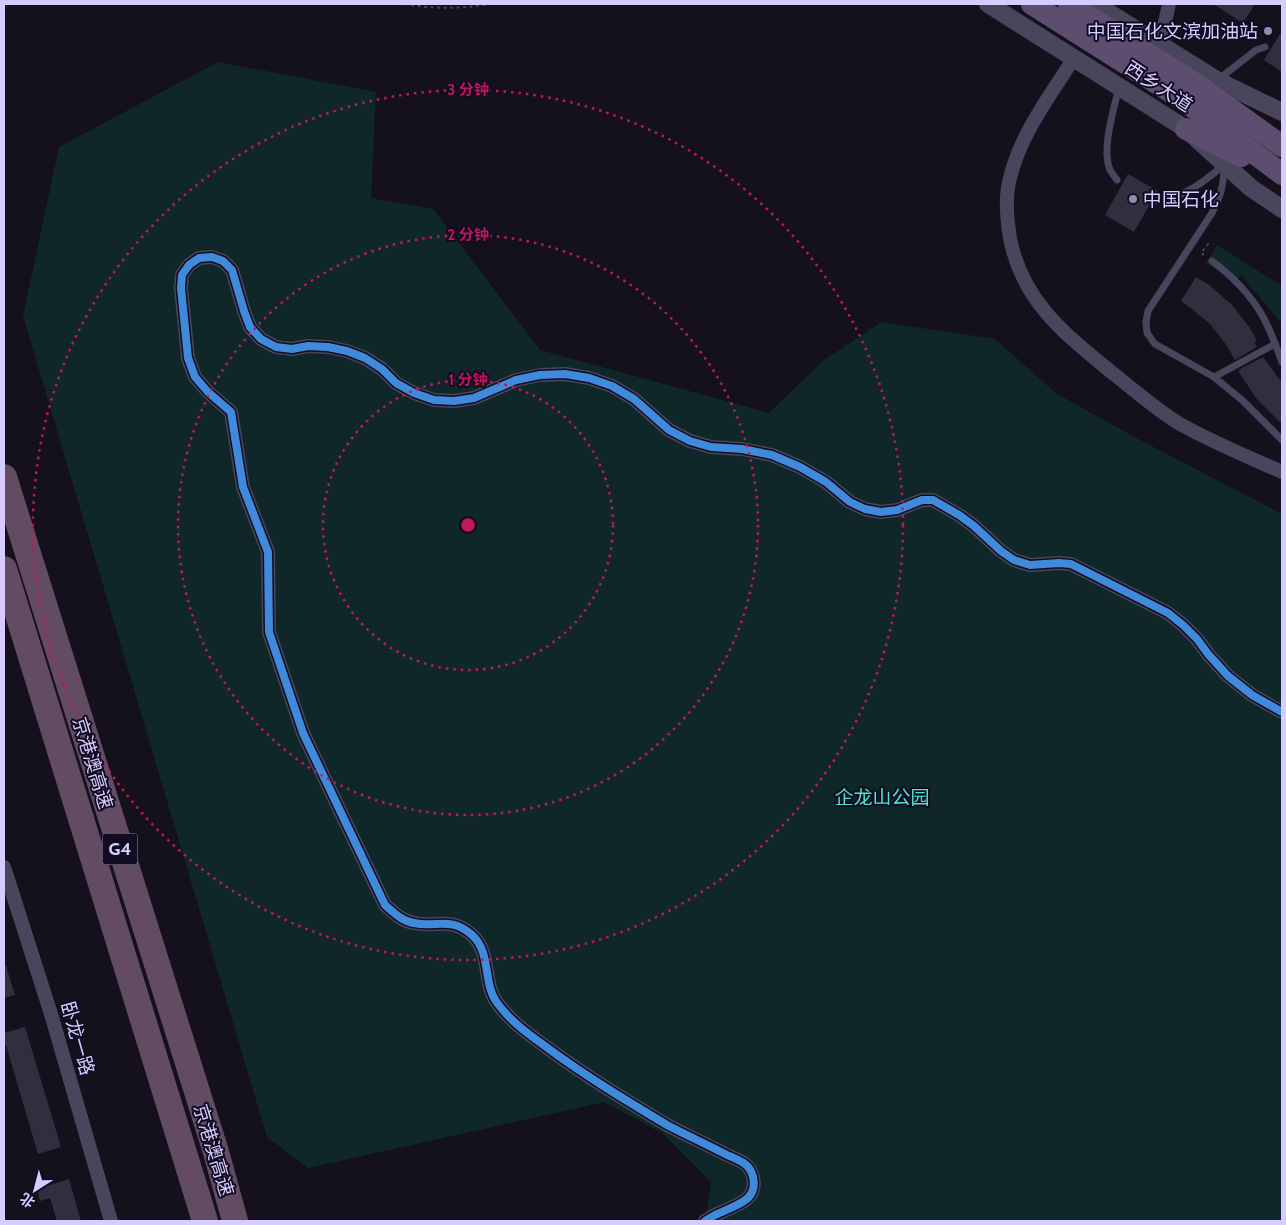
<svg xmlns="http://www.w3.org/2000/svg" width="1286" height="1225" font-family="Cabin,'Noto Sans SC',sans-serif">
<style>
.green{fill:#102729}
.building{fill:#322e3f}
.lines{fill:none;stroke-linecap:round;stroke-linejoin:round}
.path{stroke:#424f5e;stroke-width:2;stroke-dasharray:2.5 4;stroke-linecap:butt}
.service{stroke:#48455d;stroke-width:7}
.minor{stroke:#48455d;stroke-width:14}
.tertiary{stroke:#48455d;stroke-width:18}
.primary{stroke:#5d4e6f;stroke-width:22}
.motorway{stroke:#634c63;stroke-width:26}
.cycleway-casing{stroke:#110c21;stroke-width:11}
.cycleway{stroke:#408adc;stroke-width:8}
.ring{fill:none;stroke:#c2185b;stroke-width:2.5;stroke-dasharray:2.5 5}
.poi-dot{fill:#928bb0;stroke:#110c21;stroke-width:2}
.labels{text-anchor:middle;stroke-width:4;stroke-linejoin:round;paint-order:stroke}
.shield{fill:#110c21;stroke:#9b92bc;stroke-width:1}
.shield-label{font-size:18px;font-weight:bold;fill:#d6ccff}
.poi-label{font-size:19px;fill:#d6ccff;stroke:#110c21;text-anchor:end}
.street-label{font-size:19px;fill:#d6ccff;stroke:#110c21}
.park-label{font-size:19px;fill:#52e5cc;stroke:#110c21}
.centre{fill:#c2185b;stroke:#110c21;stroke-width:2.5}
.ring-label{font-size:15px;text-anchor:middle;font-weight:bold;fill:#c2185b;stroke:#110c21;stroke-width:4;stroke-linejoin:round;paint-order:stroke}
</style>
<rect width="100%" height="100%" fill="#14111c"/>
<!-- green -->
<g class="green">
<polygon points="218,62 376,92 371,198 433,209 540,350 769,413 824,360 881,322 995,339 1057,394 1142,441 1282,514 1282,1221 705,1221 711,1182 662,1133 604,1102 308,1168 267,1137 23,316 59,147"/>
<polygon points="1217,245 1282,286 1282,324 1241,275 1235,282 1206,263"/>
</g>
<!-- building -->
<g class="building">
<polygon points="1213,4 1255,4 1243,23"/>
<polygon points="1282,31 1282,72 1264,60"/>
<polygon points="1128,174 1158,191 1155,195 1149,199 1150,204 1134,232 1105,215"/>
<polygon points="1196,277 1209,285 1231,304 1250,328 1257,341 1254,342 1257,347 1235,360 1225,343 1210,324 1192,309 1181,301"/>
<polygon points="1263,357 1282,383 1282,424 1256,398 1239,372 1240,369"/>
<polygon points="4,966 6,966 15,995 4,998"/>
<polygon points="25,1027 61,1147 38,1154 6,1045 4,1046 4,1033"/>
<polygon points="69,1179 81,1221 57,1221 50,1198 40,1201 37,1189"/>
</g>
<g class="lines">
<!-- path -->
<g class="path">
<path d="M405,4c27,5 56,5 84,0"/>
<polyline points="1204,255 1201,253 1208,244 1205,242"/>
</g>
<!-- service -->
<g class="service">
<polyline points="1219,79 1256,50 1265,47"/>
<path d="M1224,167c0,18 -4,30 -12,46l-64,98 -2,11 1,11 8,11 59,33 28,23 40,40"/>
<path d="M1117,180c-2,-3 -5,-7 -7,-10 -9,-21 4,-61 9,-83"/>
<path d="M1154,201c30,-3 48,-18 70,-36"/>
<path d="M1212,261c24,18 45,40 57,68 5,11 9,22 13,33"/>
<polyline points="1214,377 1275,344"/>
</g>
<!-- minor -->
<g class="minor">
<polyline points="1160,45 1169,4"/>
<path d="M1074,58c-25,39 -55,78 -65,124 -4,18 -2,38 1,56 12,63 54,95 100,133 23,18 45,38 70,53 32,18 68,33 102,48"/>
<polyline points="4,867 51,1014 111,1221"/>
<path d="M705,1221c5,-3 11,-7 17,-9 16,-8 36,-12 31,-35 -1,-4 -4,-10 -8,-13 -5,-4 -14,-7 -20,-10 -19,-10 -39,-19 -58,-29 -40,-24 -80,-48 -118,-76 -19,-14 -37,-26 -51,-45 -16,-20 -6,-51 -26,-69 -22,-19 -35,-7 -58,-12 -12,-2 -20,-10 -29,-18l-82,-172 -34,-101 -1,-80 -25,-65 -12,-75 -23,-20 -13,-15 -7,-19 -7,-70 1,-13 7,-10 10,-7 13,-1 11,4 9,9 12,41 6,16 11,12 15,8 16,2 16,-3 20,1 19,4 18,7 17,11 14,14 18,10 20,7 20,1 20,-3 42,-18 24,-5 25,-1 24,4 23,8 22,13 35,31 21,11 21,6 31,2 30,6 28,12 26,15 24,20 15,7 16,3 16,-2 25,-10h11l26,15 15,11 27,25 13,9 16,5 29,-2 12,1 97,49 15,12 14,14 11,15 20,22 24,19 30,17"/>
</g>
<!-- tertiary -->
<g class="tertiary">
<polyline points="988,4 1186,129 1251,188 1282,209"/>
<polyline points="1095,4 1218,81 1282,112"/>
</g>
<!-- primary -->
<g class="primary">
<polyline points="1032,4 1182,99 1282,174"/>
<polyline points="1069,4 1194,83 1282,146"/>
<polyline points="1186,129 1241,156"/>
</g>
<!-- motorway -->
<g class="motorway">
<polyline points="4,477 216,1152 235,1221"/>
<polyline points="4,569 205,1221"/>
</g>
<!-- cycleway casing -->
<g class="cycleway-casing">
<path id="cycleway" d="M705,1221c5,-3 11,-7 17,-9 16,-8 36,-12 31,-35 -1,-4 -4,-10 -8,-13 -5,-4 -14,-7 -20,-10 -19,-10 -39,-19 -58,-29 -40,-24 -80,-48 -118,-76 -19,-14 -37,-26 -51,-45 -16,-20 -6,-51 -26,-69 -22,-19 -35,-7 -58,-12 -12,-2 -20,-10 -29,-18l-82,-172 -34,-101 -1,-80 -25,-65 -12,-75 -23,-20 -13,-15 -7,-19 -7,-70 1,-13 7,-10 10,-7 13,-1 11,4 9,9 12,41 6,16 11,12 15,8 16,2 16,-3 20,1 19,4 18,7 17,11 14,14 18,10 20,7 20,1 20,-3 42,-18 24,-5 25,-1 24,4 23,8 22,13 35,31 21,11 21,6 31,2 30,6 28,12 26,15 24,20 15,7 16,3 16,-2 25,-10h11l26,15 15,11 27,25 13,9 16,5 29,-2 12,1 97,49 15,12 14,14 11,15 20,22 24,19 30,17"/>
</g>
<!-- cycleway -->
<use href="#cycleway" class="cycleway"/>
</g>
<!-- distance rings -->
<g class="ring">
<circle cx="468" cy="525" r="145"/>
<circle cx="468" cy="525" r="290"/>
<circle cx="468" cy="525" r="435"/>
</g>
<!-- markers -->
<g class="poi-dot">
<circle cx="1268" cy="31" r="5"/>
<circle cx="1133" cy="199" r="5"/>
</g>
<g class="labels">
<!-- shield labels -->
<rect class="shield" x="102.5" y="833.5" width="35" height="31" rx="4"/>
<g class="shield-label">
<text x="120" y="855">G4</text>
</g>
<!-- poi labels -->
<g class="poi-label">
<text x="1258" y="38">中国石化文滨加油站</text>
<text x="1143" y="206" text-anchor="start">中国石化</text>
</g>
<!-- street labels -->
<g class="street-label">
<text transform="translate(1159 86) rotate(33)" y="7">西乡大道</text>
<text transform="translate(93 763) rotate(73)" y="7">京港澳高速</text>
<text transform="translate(78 1038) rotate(74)" y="7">卧龙一路</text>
<text transform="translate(214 1150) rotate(73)" y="7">京港澳高速</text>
</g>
<!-- park labels -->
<g class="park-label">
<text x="882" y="804">企龙山公园</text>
</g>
</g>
<circle cx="468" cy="525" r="8" class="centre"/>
<g class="ring-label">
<text x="468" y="95">3 分钟</text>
<text x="468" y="240">2 分钟</text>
<text x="468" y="385">1 分钟</text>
</g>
<!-- border -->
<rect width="1286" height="1225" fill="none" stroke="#d6ccff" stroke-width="10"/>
<!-- north arrow -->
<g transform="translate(35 1190) rotate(216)" stroke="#110c21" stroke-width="4" paint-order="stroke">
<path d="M0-4L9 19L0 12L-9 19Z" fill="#d6ccff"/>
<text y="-8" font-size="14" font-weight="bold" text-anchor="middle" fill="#d6ccff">北</text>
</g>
</svg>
